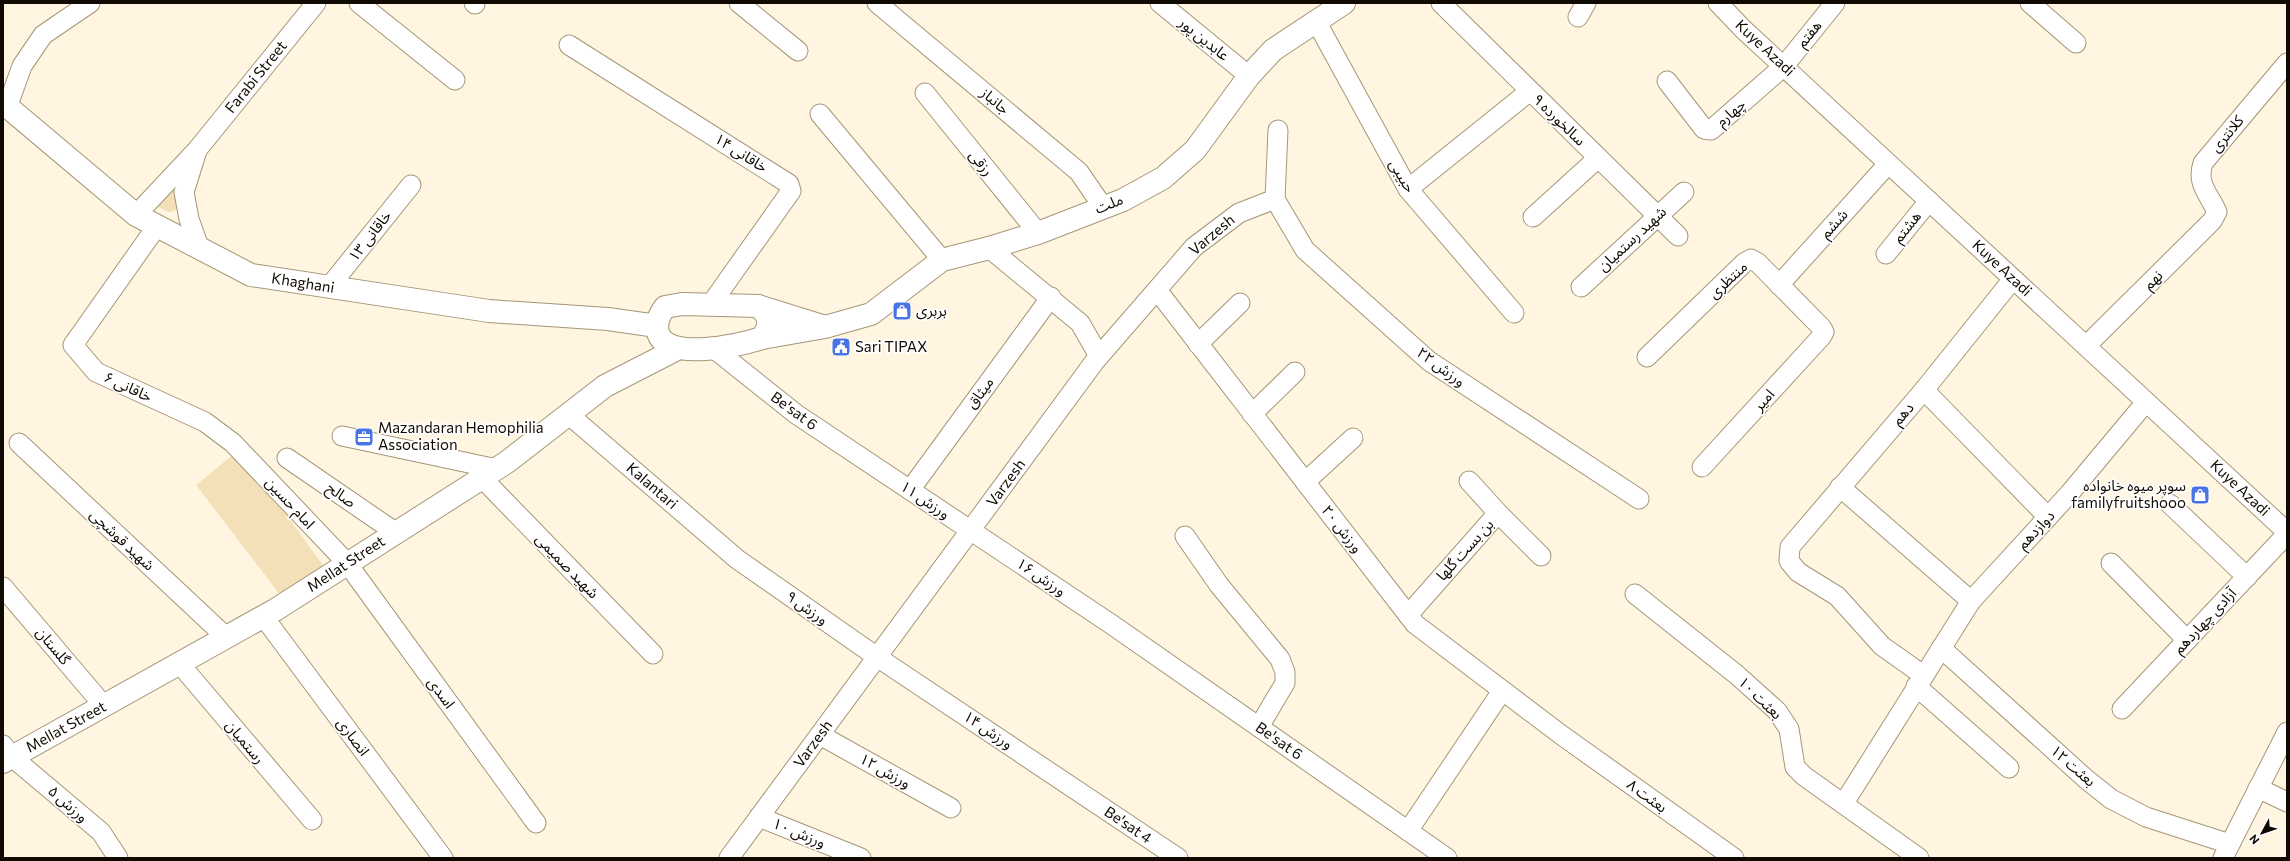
<svg xmlns="http://www.w3.org/2000/svg" width="2290" height="861" font-family="Commissioner,'Noto Sans Arabic',sans-serif">
<style>
.green{fill:#f3e0b8}
.lines{fill:none;stroke-linecap:round;stroke-linejoin:round}
.minor-casing{stroke:#a59677;stroke-width:21}
.secondary-casing{stroke:#a59677;stroke-width:24}
.minor{stroke:#fff;stroke-width:19}
.secondary{stroke:#fff;stroke-width:22}
.labels{text-anchor:middle;stroke-width:3.5;stroke-linejoin:round;paint-order:stroke}
.street-label{font-size:15px;fill:#100a02;stroke:#fff}
.poi-label{font-size:15px;fill:#100a02;stroke:#fff;text-anchor:start}
</style>
<rect width="100%" height="100%" fill="#fff5e1"/>
<!-- green -->
<g class="green">
<polygon points="175,177 177,206 175,211 168,212 157,206 158,196"/>
<polygon points="239,450 325,568 281,596 196,485"/>
</g>
<g class="lines">
<!-- minor casing -->
<g class="minor-casing">
<g id="minor">
<polyline points="359,3 455,80"/>
<polyline points="474,3 475,4"/>
<polyline points="739,3 798,51"/>
<polyline points="877,3 1079,172 1103,207"/>
<polyline points="1160,3 1249,76"/>
<polyline points="1441,3 1678,236"/>
<polyline points="1718,3 1744,30 2287,532"/>
<polyline points="2030,3 2076,43"/>
<polyline points="1578,17 1586,3"/>
<polyline points="1316,21 1408,189 1514,313"/>
<polyline points="569,45 789,184 791,191 711,304"/>
<polyline points="1667,81 1704,129 1711,130 1784,66 1835,3"/>
<polyline points="925,93 1038,233"/>
<polyline points="8,105 22,66 43,35 90,3"/>
<polyline points="820,114 942,260"/>
<polyline points="196,154 184,192 189,219 200,250"/>
<polyline points="1408,189 1530,91"/>
<polyline points="1275,199 1305,250 1429,361 1639,499"/>
<polyline points="136,215 197,150 316,3"/>
<polyline points="1533,217 1598,158"/>
<polyline points="157,226 73,345 96,372 205,422 233,443 347,563 536,823"/>
<polyline points="989,248 1080,323 1099,356"/>
<polyline points="1886,254 1929,201"/>
<polyline points="1779,285 1888,164"/>
<polyline points="329,287 411,185"/>
<polyline points="1581,287 1684,192"/>
<polyline points="1157,290 1415,624 1560,734 1734,858"/>
<polyline points="1198,344 1240,303"/>
<path d="M2086,346l126,-125 5,-9c-8,-18 -21,-28 -14,-49l84,-100"/>
<polyline points="712,347 796,414 1111,624 1447,858"/>
<polyline points="1647,357 1744,263 1751,259 1758,263 1821,327 1824,332 1821,337 1702,467"/>
<polyline points="1924,390 2048,517"/>
<polyline points="568,414 737,559 877,657 1178,858"/>
<polyline points="1252,414 1295,372"/>
<polyline points="342,436 497,469"/>
<polyline points="19,443 226,637"/>
<polyline points="287,458 395,532"/>
<polyline points="482,478 653,654"/>
<polyline points="1469,481 1498,513"/>
<polyline points="1305,482 1353,438"/>
<polyline points="1840,487 1971,601"/>
<polyline points="910,490 1051,297"/>
<polyline points="2170,504 2247,577"/>
<polyline points="1185,536 1219,585 1280,659 1285,672 1285,683 1259,727"/>
<polyline points="2111,563 2187,640"/>
<polyline points="3,587 104,706"/>
<polyline points="1635,594 1737,675 1777,711 1789,729 1795,767 1804,776 1919,858"/>
<polyline points="1408,615 1498,513 1541,556"/>
<polyline points="263,616 443,858"/>
<polyline points="1941,648 2086,779 2111,799 2146,817 2230,844"/>
<polyline points="179,663 312,820"/>
<polyline points="1923,675 1882,646 1837,596 1798,572 1789,561 1790,547 1924,390 2013,279"/>
<polyline points="1916,686 2009,768"/>
<polyline points="2122,709 2287,534"/>
<polyline points="820,735 951,808"/>
<polyline points="3,745 12,757 101,832 118,858"/>
<polyline points="2258,788 2287,802"/>
<polyline points="1844,803 1971,601 2069,494 2146,402"/>
<polyline points="759,817 861,858"/>
<polyline points="1408,831 1502,691"/>
<polyline points="729,858 1095,361 1194,247 1239,213 1275,199 1278,130"/>
<polyline points="2223,858 2287,732"/>
</g>
</g>
<!-- secondary casing -->
<g class="secondary-casing">
<g id="secondary">
<polyline points="3,103 136,215 251,275 489,311 608,319 657,326"/>
<path d="M682,304l76,2c13,11 13,18 4,32 -22,7 -94,24 -104,-5 -3,-10 1,-18 7,-26z"/>
<polyline points="758,306 822,326"/>
<polyline points="762,338 825,327 871,314 942,260 989,248 1038,233 1123,200 1163,178 1195,150 1249,76 1273,50 1344,3"/>
<polyline points="3,762 275,610 507,462 605,386 677,349"/>
</g>
</g>
<!-- minor -->
<use href="#minor" class="minor"/>
<!-- secondary -->
<use href="#secondary" class="secondary"/>
</g>
<!-- icons -->
<defs>
<g id="shop-square" transform="scale(1)"><rect x="-9" y="-9" width="18" height="18" rx="4" fill="#4874e6" stroke="#fff"/><path d="M-5-2.5h2.3a2.7 3.5 0 0 1 5.4 0H5L5.5 6h-11ZM-1.5-2.5h3a1.5 2.3 0 0 0-3 0Z" fill="#fff"/></g>
<g id="civic-square" transform="scale(1)"><rect x="-9" y="-9" width="18" height="18" rx="4" fill="#4874e6" stroke="#fff"/><path d="M-.6-6.5H3V-4.5H.6V-3L4-1V1h2V6H-6V1h2V-1L-.6-3ZM-1.2 2.5V6h2.4V2.5Z" fill="#fff"/></g>
<g id="office-square" transform="scale(1)"><rect x="-9" y="-9" width="18" height="18" rx="4" fill="#4874e6" stroke="#fff"/><path d="M-6-3h4V-5.5h4V-3h4V5H-6ZM-1-4.5V-3h2v-1.5ZM-6 0V1H6V0Z" fill="#fff"/></g>
</defs>
<g fill-rule="evenodd">
<use href="#shop-square" x="902" y="311"/>
<use href="#civic-square" x="841" y="347"/>
<use href="#office-square" x="364" y="437"/>
<use href="#shop-square" x="2200" y="495"/>
</g>
<g class="labels">
<!-- street labels -->
<g class="street-label">
<text transform="translate(1809 34) rotate(-51)" y="5">هفتم</text>
<text transform="translate(1204 39) rotate(39)" y="5">عابدین پور</text>
<text transform="translate(1765 48) rotate(43)" y="5">Kuye Azadi</text>
<text transform="translate(256 77) rotate(-51)" y="5">Farabi Street</text>
<text transform="translate(995 101) rotate(40)" y="5">جانباز</text>
<text transform="translate(1731 113) rotate(-41)" y="5">چهارم</text>
<text transform="translate(1559 120) rotate(44)" y="5">سالخورده ۹</text>
<text transform="translate(2227 134) rotate(-50)" y="5">کلانتری</text>
<text transform="translate(741 153) rotate(32)" y="5">خاقانی ۱۴</text>
<text transform="translate(981 163) rotate(51)" y="5">رزقی</text>
<text transform="translate(1402 176) rotate(59)" y="5">حبیبی</text>
<text transform="translate(1109 204) rotate(-22)" y="5">ملت</text>
<text transform="translate(1834 224) rotate(-48)" y="5">ششم</text>
<text transform="translate(1907 227) rotate(-51)" y="5">هشتم</text>
<text transform="translate(1212 235) rotate(-40)" y="5">Varzesh</text>
<text transform="translate(370 236) rotate(-52)" y="5">خاقانی ۱۳</text>
<text transform="translate(1632 239) rotate(-43)" y="5">شهید رستمیان</text>
<text transform="translate(2002 268) rotate(43)" y="5">Kuye Azadi</text>
<text transform="translate(1728 280) rotate(-43)" y="5">منتظری</text>
<text transform="translate(2153 280) rotate(-45)" y="5">نهم</text>
<text transform="translate(303 283) rotate(9)" y="5">Khaghani</text>
<text transform="translate(1441 367) rotate(36)" y="5">ورزش ۲۲</text>
<text transform="translate(128 387) rotate(25)" y="5">خاقانی ۶</text>
<text transform="translate(980 393) rotate(-54)" y="5">میثاق</text>
<text transform="translate(1764 400) rotate(-48)" y="5">امیر</text>
<text transform="translate(794 411) rotate(36)" y="5">Be'sat 6</text>
<text transform="translate(1903 414) rotate(-49)" y="5">دهم</text>
<text transform="translate(1006 483) rotate(-54)" y="5">Varzesh</text>
<text transform="translate(652 486) rotate(41)" y="5">Kalantari</text>
<text transform="translate(2240 488) rotate(43)" y="5">Kuye Azadi</text>
<text transform="translate(341 495) rotate(35)" y="5">صالح</text>
<text transform="translate(925 500) rotate(34)" y="5">ورزش ۱۱</text>
<text transform="translate(290 503) rotate(47)" y="5">امام حسین</text>
<text transform="translate(1342 529) rotate(52)" y="5">ورزش ۲۰</text>
<text transform="translate(2036 530) rotate(-47)" y="5">دوازدهم</text>
<text transform="translate(122 540) rotate(43)" y="5">شهید قوشچی</text>
<text transform="translate(1465 550) rotate(-48)" y="5">بن بست گلها</text>
<text transform="translate(346 564) rotate(-33)" y="5">Mellat Street</text>
<text transform="translate(567 566) rotate(46)" y="5">شهید صمیمی</text>
<text transform="translate(1041 577) rotate(34)" y="5">ورزش ۱۶</text>
<text transform="translate(807 608) rotate(35)" y="5">ورزش ۹</text>
<text transform="translate(2205 621) rotate(-47)" y="5">آزادی چهاردهم</text>
<text transform="translate(53 646) rotate(50)" y="5">گلستان</text>
<text transform="translate(441 693) rotate(54)" y="5">اسدی</text>
<text transform="translate(1760 698) rotate(44)" y="5">بعثت ۱۰</text>
<text transform="translate(66 727) rotate(-29)" y="5">Mellat Street</text>
<text transform="translate(988 730) rotate(34)" y="5">ورزش ۱۴</text>
<text transform="translate(353 737) rotate(53)" y="5">انصاری</text>
<text transform="translate(1279 741) rotate(35)" y="5">Be'sat 6</text>
<text transform="translate(245 742) rotate(50)" y="5">رستمیان</text>
<text transform="translate(813 744) rotate(-54)" y="5">Varzesh</text>
<text transform="translate(2073 766) rotate(41)" y="5">بعثت ۱۲</text>
<text transform="translate(885 771) rotate(29)" y="5">ورزش ۱۲</text>
<text transform="translate(1647 796) rotate(36)" y="5">بعثت ٨</text>
<text transform="translate(68 804) rotate(41)" y="5">ورزش ۵</text>
<text transform="translate(1128 825) rotate(34)" y="5">Be'sat 4</text>
<text transform="translate(799 833) rotate(22)" y="5">ورزش ۱۰</text>
</g>
<!-- poi labels -->
<g class="poi-label">
<text x="916" y="316">بربری</text>
<text x="855" y="352">Sari TIPAX</text>
<text x="378" y="433">Mazandaran Hemophilia<tspan x="378" dy="17">Association</tspan></text>
<text x="2186" y="491" text-anchor="end">سوپر میوه خانواده<tspan x="2186" dy="17">familyfruitshooo</tspan></text>
</g>
</g>
<!-- border -->
<rect width="2290" height="861" fill="none" stroke="#100a02" stroke-width="8"/>
<!-- north arrow -->
<g transform="translate(2262 833) rotate(230)" stroke="#ffffff" stroke-width="3" paint-order="stroke">
<path d="M0-3L7 15L0 10L-7 15Z" fill="#100a02"/>
<text y="-6" font-size="11" font-weight="bold" text-anchor="middle" fill="#100a02">N</text>
</g>
</svg>
